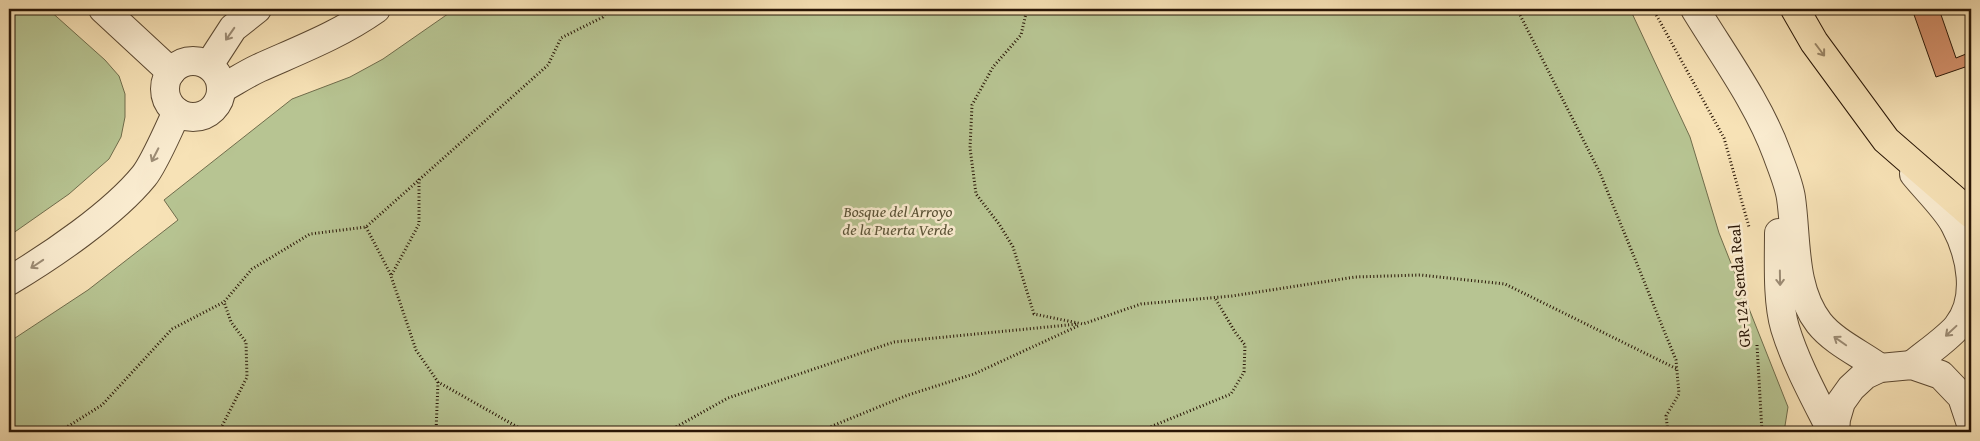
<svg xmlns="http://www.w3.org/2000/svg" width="1980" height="441" font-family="'Gentium Book Plus',serif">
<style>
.green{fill:#b7c492;stroke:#706d4c}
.building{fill:#d5916c;stroke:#291606}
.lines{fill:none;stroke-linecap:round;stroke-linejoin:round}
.minor-casing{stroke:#5c4932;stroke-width:30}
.trunk-casing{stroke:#291606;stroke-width:30}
.path{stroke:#291606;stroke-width:3;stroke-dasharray:1 2.5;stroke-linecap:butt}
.minor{stroke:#faecd0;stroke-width:28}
.trunk{stroke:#f7e2b6;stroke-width:28}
.oneway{stroke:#9c8c75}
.oneway2{stroke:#9a8667}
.labels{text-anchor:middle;stroke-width:5;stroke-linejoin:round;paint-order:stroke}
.park-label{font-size:16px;font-style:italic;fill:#5b5337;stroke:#faecd0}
.street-label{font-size:16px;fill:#291606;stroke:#faecd0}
</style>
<rect width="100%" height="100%" fill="#f7e2b6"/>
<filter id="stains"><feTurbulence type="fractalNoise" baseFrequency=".004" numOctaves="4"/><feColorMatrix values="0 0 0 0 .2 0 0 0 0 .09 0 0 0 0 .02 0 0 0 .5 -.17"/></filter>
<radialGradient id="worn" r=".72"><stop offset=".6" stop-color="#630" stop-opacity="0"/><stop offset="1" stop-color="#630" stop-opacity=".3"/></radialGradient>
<!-- green -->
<g class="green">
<polygon points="9,9 48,9 105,60 119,76 125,94 125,117 121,137 109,159 69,194 9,236"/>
<polygon points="455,9 1630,9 1690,137 1719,233 1788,407 1784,432 9,432 9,342 88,290 178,220 164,200 292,99 350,77 383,59"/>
</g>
<!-- building -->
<polygon class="building" points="1912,9 1939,9 1956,58 1971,52 1971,65 1936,77"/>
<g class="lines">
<!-- minor casing -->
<g class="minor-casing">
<g id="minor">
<polyline points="103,9 171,72"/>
<path d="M1695,9c28,46 64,95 82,145 5,14 12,30 14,44 6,41 1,90 28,125 15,19 42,31 61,45"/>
<circle cx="193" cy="89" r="28"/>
<polyline points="209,65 233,28 257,9"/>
<path d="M221,89c13,-7 25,-15 38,-21 40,-18 80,-33 117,-59"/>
<path d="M1779,233c0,28 -2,68 6,95 11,36 30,70 47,104"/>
<path d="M9,281c42,-25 104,-67 135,-105 11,-14 24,-46 33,-64"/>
<path d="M1912,365c13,-11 35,-26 45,-38 23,-28 14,-72 -2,-102 -8,-16 -29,-36 -41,-51"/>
<polyline points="1835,432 1836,419 1841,402 1851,388 1865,375 1880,368 1912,365 1941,375 1962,397 1971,424"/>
</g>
</g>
<!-- trunk casing -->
<g class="trunk-casing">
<polyline id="trunk" points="1795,9 1814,42 1886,140 1971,214"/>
</g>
<!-- path -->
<g class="path">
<polyline points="1027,9 1021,35 993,67 972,105 970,148 976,194 999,224 1013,247 1034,314 1083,324 1141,304 1232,296 1355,277 1420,275 1505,284 1677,369"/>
<polyline points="1517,9 1600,173 1676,360 1679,394 1666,416 1668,432"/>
<polyline points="1653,9 1724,138 1749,227"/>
<polyline points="419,179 419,224 391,276 416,350 438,382 521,429 572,432"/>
<polyline points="366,227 391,275"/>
<polyline points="1757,345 1762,432"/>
<polyline points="59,432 102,405 172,329 224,302"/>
<polyline points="219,432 247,377 246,342 231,322 224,302 252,269 310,234 366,227 548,65 561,38 603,17 607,9"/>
<polyline points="436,432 438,382"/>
<polyline points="667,432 728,398 894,342 1078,324"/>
<polyline points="800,432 827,428 908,395 974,374 1080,325"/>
<polyline points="1138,432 1231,394 1244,372 1245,345 1235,332 1215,298"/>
</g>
<!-- minor -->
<use href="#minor" class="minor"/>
<!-- trunk -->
<use href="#trunk" class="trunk"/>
</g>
<!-- one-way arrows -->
<defs><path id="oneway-shaft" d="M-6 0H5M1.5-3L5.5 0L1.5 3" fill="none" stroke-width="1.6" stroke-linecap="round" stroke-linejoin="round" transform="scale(1.25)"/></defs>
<g class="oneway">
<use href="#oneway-shaft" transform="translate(230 34) rotate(125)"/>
<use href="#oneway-shaft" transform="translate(155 155) rotate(117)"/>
<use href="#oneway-shaft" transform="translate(37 264) rotate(146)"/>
<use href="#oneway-shaft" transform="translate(1780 278) rotate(89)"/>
<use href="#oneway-shaft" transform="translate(1951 331) rotate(137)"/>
<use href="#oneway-shaft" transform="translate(1840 341) rotate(-145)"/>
</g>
<use class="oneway2" href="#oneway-shaft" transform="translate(1820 50) rotate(53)"/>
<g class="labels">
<!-- park labels -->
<g class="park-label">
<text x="898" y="217">Bosque del Arroyo<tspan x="898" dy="18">de la Puerta Verde</tspan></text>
</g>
<!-- street labels -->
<g class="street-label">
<text transform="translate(1739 286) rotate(-95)" y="6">GR-124 Senda Real</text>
</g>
</g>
<!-- margin -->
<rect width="1980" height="441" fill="none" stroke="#f7e2b6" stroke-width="30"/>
<rect x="10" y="10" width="1960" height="421" fill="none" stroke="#291606" stroke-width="2.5"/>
<rect x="15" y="15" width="1950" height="411" fill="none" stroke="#291606"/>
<rect width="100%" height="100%" filter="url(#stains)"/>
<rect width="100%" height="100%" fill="url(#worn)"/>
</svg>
